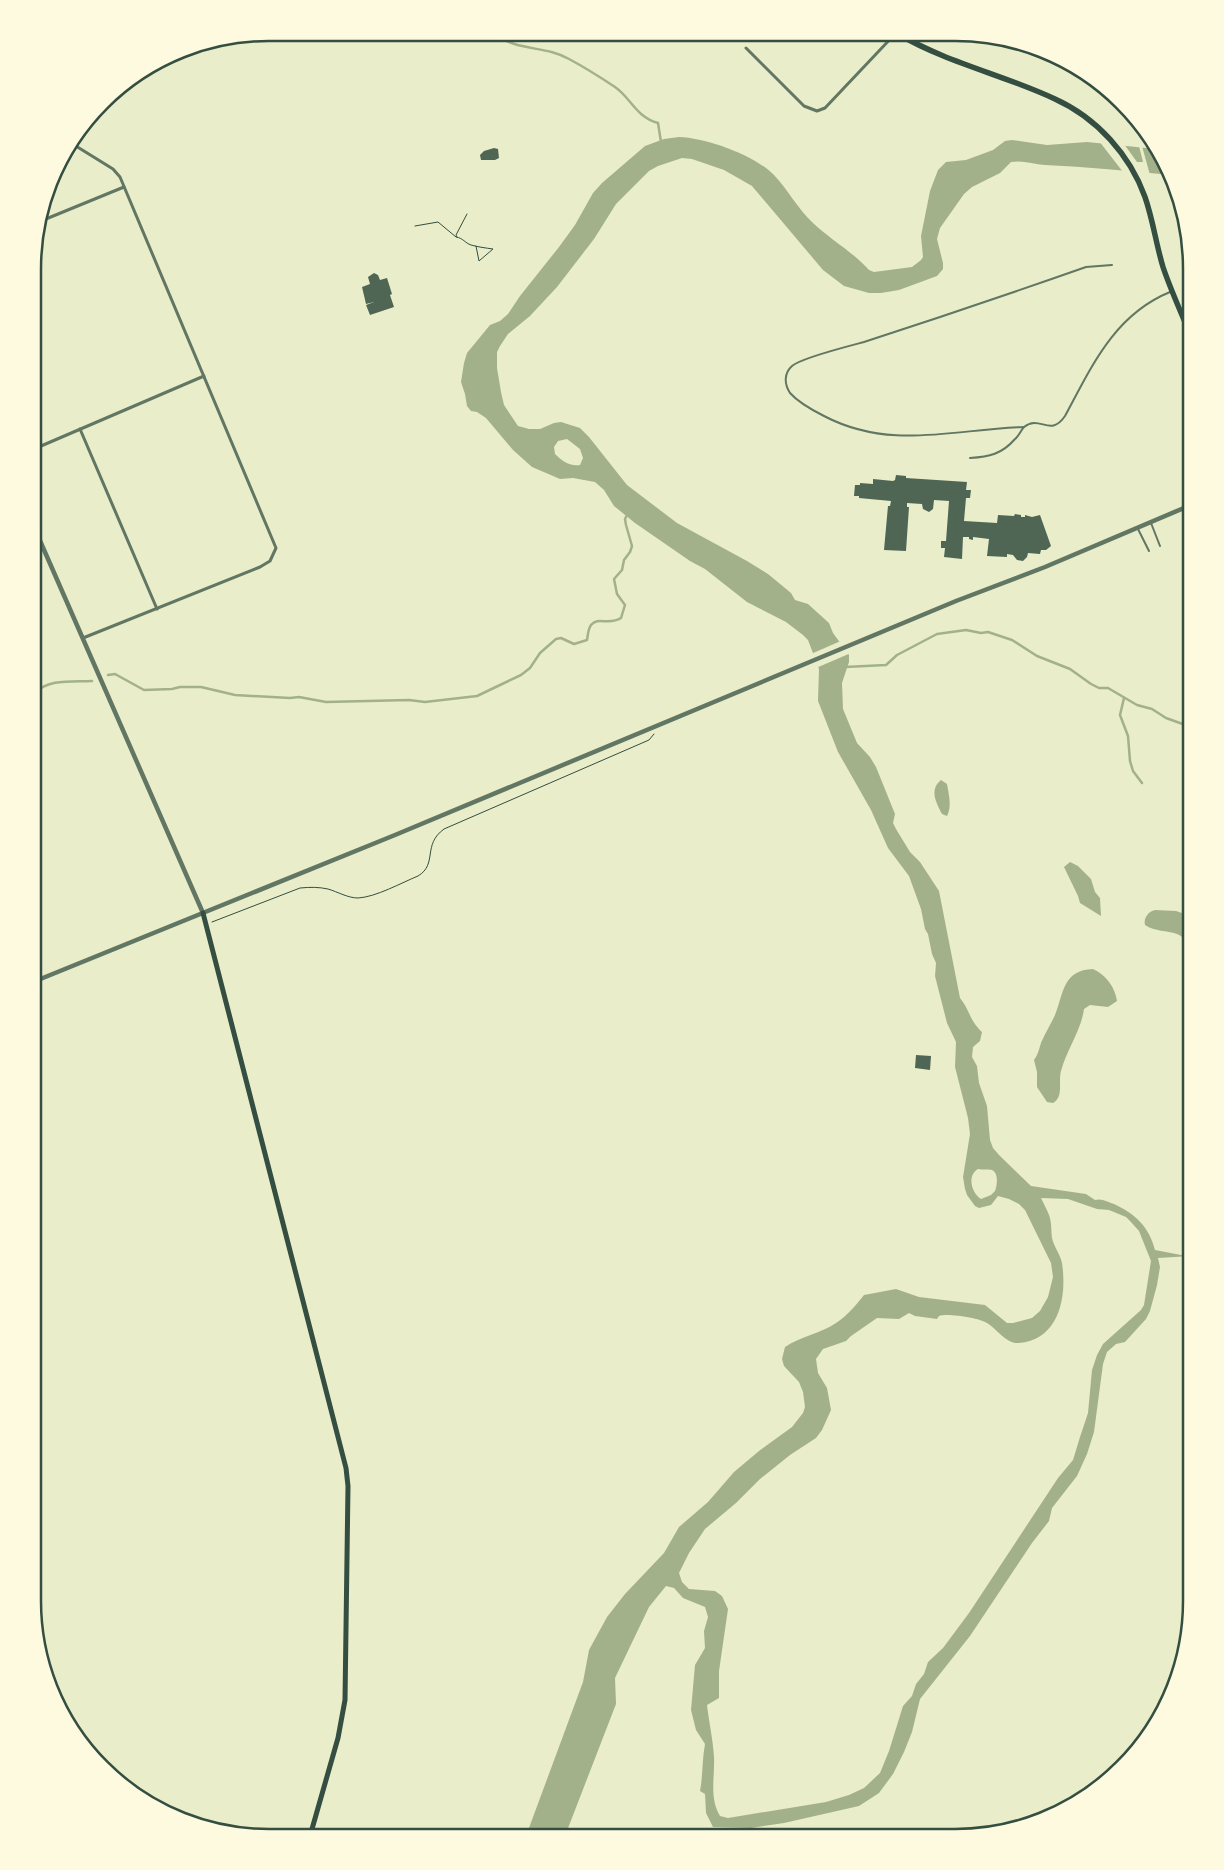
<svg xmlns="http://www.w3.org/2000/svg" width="1224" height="1870" font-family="'Space Grotesk',sans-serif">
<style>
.water{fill:#a3b18a;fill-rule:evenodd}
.pier{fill:#e9edc9}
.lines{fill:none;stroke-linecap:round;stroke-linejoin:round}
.stream{stroke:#a3b18a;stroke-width:2.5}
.building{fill:#4f6655}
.path{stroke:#344e41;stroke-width:1}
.service{stroke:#617663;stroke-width:2}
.minor{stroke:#617663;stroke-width:3}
.tertiary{stroke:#617663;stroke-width:4.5}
.secondary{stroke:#344e41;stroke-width:5}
.primary{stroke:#344e41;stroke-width:5.5}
.rim{fill:none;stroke:#344e41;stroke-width:2.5}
</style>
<rect width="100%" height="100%" fill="#e9edc9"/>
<!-- water -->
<g class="water">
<path d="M679,137c28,1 75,18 95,38 14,15 24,34 39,48 18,17 40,29 56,47l5,2 38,-5 9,-7 2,-3 -2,-21 9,-45 8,-21 8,-8 20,-2 27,-10 12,-9 7,-1 35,5 40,-3 69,7 15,26c-42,-4 -84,-8 -126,-10 -12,-1 -22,-5 -34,-3l-11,11 -28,14 -8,7 -24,34 -3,11 6,24v6l-6,7 -38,14 -18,3h-12l-25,-7 -21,-16 -71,-84 -28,-16 -32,-11 -10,-1 -24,8 -9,5 -33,33 -22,35 -37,48 -27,29 -22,18 -8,12 -3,6v16l4,24 3,13 14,21 11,3h11l14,-6 7,-1 19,6 9,9 38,48 50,38 70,38 21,13 23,19 4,7 13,4 21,19 4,10 16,22v7l-7,21 1,26 14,34 13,14 6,10 19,47 -2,9 3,6 14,23 10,10 19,29 21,107c10,12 9,22 22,34l-2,9 -7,6 -1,10 5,9 2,17 8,23 3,34 3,8 6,7 32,31 55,8 9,6c7,-2 13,2 19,4 22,10 35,23 41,46l26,5 10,-3v4l-33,2 2,9 -3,18 -7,26 -4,8 -21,23 -9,2 -9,8 -4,12 -9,68 -7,22 -10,22 -25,32 -3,13 -17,22 -62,93 -50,63 -8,33 -8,20 -11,22 -14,19 -20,13 -75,17 -33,5 -38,-1 -7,-14 -1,-19 -5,-3c3,-16 2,-31 5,-47l-9,-14 -5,-20 4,-45 10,-17 -1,-17 4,-14 -3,-10 -22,-9 -9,-10 -8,-2 -17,21 -34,71 1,26 -51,132h-39l57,-154 6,-32 18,-33 18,-23 39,-41 15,-26 29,-25 26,-30 25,-21 33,-24 11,-14 2,-6 -2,-15 -4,-10 -15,-16 -2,-7 3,-12c16,-11 35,-13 51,-24 12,-8 20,-18 28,-28l32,-6 23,8 66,8 22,18h6l19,-5 8,-7 8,-14 5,-20 -2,-14 -26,-53 -6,-6 -10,-5 -11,-3 -7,9 -12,3 -4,-2 -8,-11 -2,-6 -2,-12 7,-43 -2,-16 -13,-51 1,-25 -9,-19 -12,-47 1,-13 -4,-9 -4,-20 -3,-5 -4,-20 -12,-33 -21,-28 -17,-38 -33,-58 -20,-51 1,-32 -11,-29 -5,-5 -17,-13 -39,-20 -42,-33 -15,-8 -55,-38 -21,-17 -10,-16 -9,-8 -22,-4 -13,1 -28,-12 -19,-17 -27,-32 -9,-6 -6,-1 -4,-5 -2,-12 -4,-12 3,-19 3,-10 23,-28 10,-4 8,-7 12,-18 39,-49 16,-22 18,-32 9,-10 43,-37 19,-7zM567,439l13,10 3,9 -3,7c-10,2 -19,-5 -25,-11l-1,-7 4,-6zM978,1169c5,1 10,0 14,1 7,3 5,16 3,21l-4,4 -10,4c-10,-6 -14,-24 -3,-30zM1041,1198l27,1 29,10 12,1 17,7 4,4 9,10 12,30 -7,44 -3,5 -38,34 -6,11 -5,15 -4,43 -8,24 -7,23 -15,18 -89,135 -26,35 -15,14 -4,12 -8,10 -4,12 -9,10 -14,45 -9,22 -16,15 -15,7 -23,7 -98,16 -8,-2c-11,-18 -5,-39 -6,-59 -1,-17 -5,-35 -7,-52l12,-7v-27l9,-62 -6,-13 -7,-5 -26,-2 -7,-7 -3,-9 10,-20 16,-24 31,-26 24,-24 30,-24 26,-17 6,-8 9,-20 -4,-22 -9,-15 -2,-14 7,-10 23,-8 5,-5 26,-18 22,1 10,-6 6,3 22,3 2,-3c9,-3 40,2 48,7 10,6 19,21 32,20 41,-4 48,-47 43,-80 -2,-9 -8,-16 -10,-25 -1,-7 0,-15 -3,-23 -2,-5 -5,-11 -8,-17z"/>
<path d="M941,780l6,4c2,11 5,23 0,32l-5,-2c-6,-12 -13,-24 -1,-34z"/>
<polygon points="1070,862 1078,866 1091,879 1095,892 1100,898 1101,916 1080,903 1078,896 1064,867"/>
<path d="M1155,910l21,1 15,5v27c-6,-1 -8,-7 -14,-9 -10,-4 -22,-2 -32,-9 -2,-7 4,-14 10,-15z"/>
<path d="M1093,969c13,6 22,18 24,32l-9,6 -18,-2 -6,4c-3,22 -17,40 -23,62 -3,11 3,26 -8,32l-6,-1 -10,-15v-15l-3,-12c4,-5 5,-11 7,-17 4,-10 10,-19 14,-28 9,-23 8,-45 38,-46z"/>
</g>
<!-- pier -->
<g class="pier">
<polygon points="1099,141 1124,144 1137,162 1143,162 1139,146 1142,146 1150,175 1123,172"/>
<polygon points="843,640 851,653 816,668 811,654"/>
</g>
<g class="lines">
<!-- stream -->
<g class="stream">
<path d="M494,33c22,19 51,12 75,26 15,8 31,18 46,28 16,11 21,30 43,36l3,19"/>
<polyline points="845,667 886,665 897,655 937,634 966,630 981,633 988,632 1012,640 1037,656 1070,669 1091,684 1099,688 1108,688 1137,705 1152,709 1166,718 1191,727"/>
<path d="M108,675l7,-1 29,16 28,-1 8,-2h21l34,8 55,3 9,-1 27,5 83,-2 16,2 52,-6 44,-21 9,-7 10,-15 16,-14 5,-1 13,6 13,-4c1,-5 1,-11 4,-15 7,-9 18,1 30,-7l4,-13 -8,-11 -3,-15 8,-9 2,-10 6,-8 2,-6 -6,-21 -1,-6 3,-6"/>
<path d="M34,694c14,-16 39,-12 58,-13"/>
<polyline points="1124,698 1120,715 1128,736 1130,761 1133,771 1142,783"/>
</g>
</g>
<!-- building -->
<g class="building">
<polygon points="494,148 498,149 499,158 495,160 481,160 480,155 484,151"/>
<polygon points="374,273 378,275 380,280 387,278 392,294 390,295 394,307 370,315 366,305 374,302 366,304 362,287 370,284 368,277"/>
<polygon points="896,475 906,476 906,478 967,482 966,490 971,490 970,498 966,498 964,521 997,523 998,515 1014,516 1015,514 1021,515 1021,517 1025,517 1025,515 1032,517 1040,515 1051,546 1046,550 1041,550 1040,554 1028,553 1027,557 1023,561 1017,560 1013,555 1007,554 1007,557 987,556 989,539 973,537 973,540 969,539 969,537 963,537 962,559 944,557 945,548 941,548 941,541 946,541 949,501 934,500 933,509 929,512 923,509 922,504 907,503 907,507 909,507 906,551 884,550 888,506 890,506 891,501 859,498 859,496 854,496 855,485 860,485 860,483 873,484 873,479 893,481 895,480"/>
<polygon points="916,1055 931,1056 930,1070 915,1068"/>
</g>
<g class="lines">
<!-- path -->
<g class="path">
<polyline points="1137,132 1146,131"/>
<path d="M415,226l23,-4 18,15c7,1 9,6 15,8 7,2 15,3 22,4l-14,12 -3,-15"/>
<polyline points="457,237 456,235 467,214"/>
<path d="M212,922l88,-34c10,-1 19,-1 28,1 10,3 20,9 30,9 18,-1 43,-15 60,-22 20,-12 4,-31 26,-47l205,-89 5,-6"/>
</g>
<!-- service -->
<g class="service">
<path d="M1024,427c-70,2 -133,24 -200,-11 -12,-6 -25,-13 -34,-23 -6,-9 -6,-20 2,-27 9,-8 57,-20 72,-24 74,-24 148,-49 222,-75l26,-2"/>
<path d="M970,458c19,-1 32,-4 45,-19 4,-3 6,-9 9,-12 16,-13 26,11 41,-11 27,-50 49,-101 105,-124"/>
<polyline points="1151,523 1160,546"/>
<polyline points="1138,529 1149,551"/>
</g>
<!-- minor -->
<g class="minor">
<polyline points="746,48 804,106 817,111 825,108 895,34"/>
<polyline points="71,143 113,169 120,177 276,548 270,561 260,567 83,638"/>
<polyline points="41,221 124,187"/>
<polyline points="80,429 157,609"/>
<polyline points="34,449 204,376"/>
</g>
<!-- tertiary -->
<g class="tertiary">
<polyline points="34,527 203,913"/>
<polyline points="33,982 395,835 956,601 1045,567 1191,505"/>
</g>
<!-- secondary -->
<polyline class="secondary" points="203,913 346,1468 348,1486 345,1700 338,1738 310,1836"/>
<!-- primary -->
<path class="primary" d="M898,34c50,29 106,41 157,65 42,19 75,56 90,98 8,23 11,47 18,70 8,24 19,47 28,70"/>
</g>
<!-- crop -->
<path d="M0 0H1224V1870H0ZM269 41H955A228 228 0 0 1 1183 269V1601A228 228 0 0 1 955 1829H269A228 228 0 0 1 41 1601V269A228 228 0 0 1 269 41Z" fill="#fefae0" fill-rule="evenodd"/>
<path class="rim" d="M269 41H955A228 228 0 0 1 1183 269V1601A228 228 0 0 1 955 1829H269A228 228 0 0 1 41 1601V269A228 228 0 0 1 269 41Z"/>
</svg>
